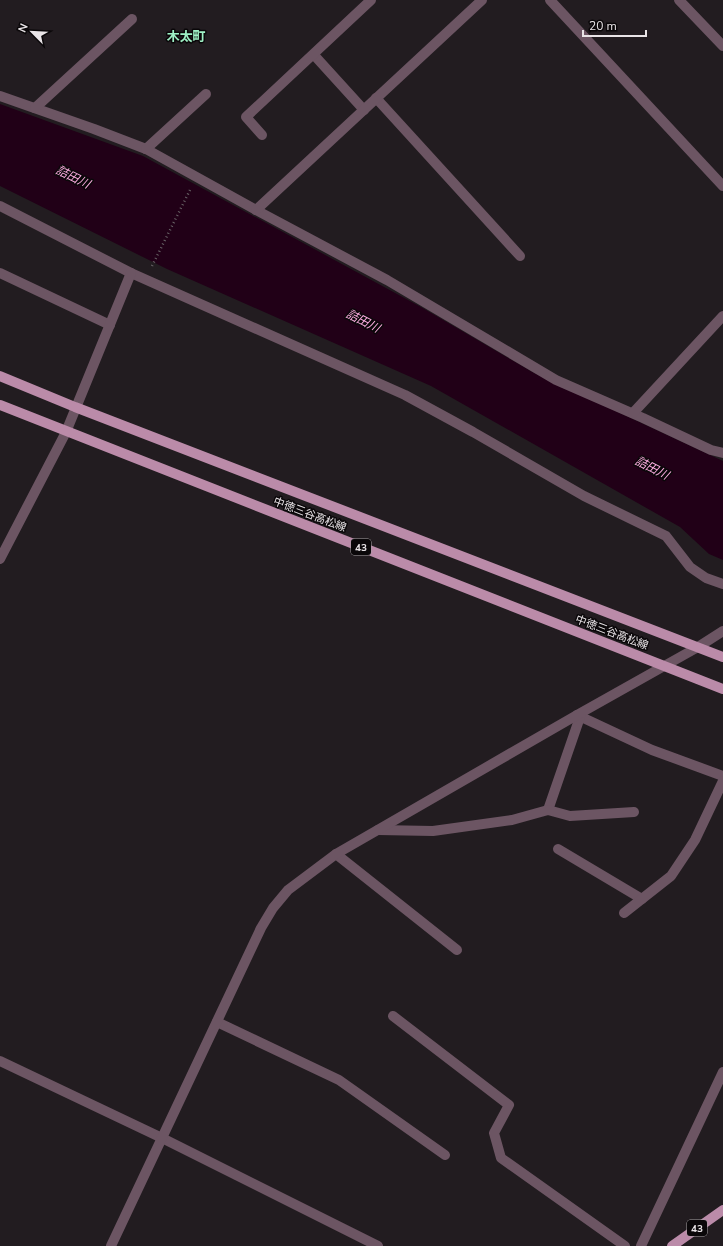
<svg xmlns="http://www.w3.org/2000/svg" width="723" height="1246" font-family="'Nunito Sans','Noto Sans JP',sans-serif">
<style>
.water{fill:#210017}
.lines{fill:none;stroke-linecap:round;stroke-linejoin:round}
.path{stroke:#686266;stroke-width:2.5;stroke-dasharray:1 3;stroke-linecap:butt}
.minor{stroke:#6c5563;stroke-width:10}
.primary{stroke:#bb8ba9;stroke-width:10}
.labels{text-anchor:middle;stroke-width:3;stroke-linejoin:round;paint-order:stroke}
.shield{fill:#0a0709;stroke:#a6a2a4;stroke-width:1}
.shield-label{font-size:10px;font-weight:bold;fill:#e9e4e7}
.street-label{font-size:11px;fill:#e9e4e7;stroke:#0a0709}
.water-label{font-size:12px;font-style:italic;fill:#fdade1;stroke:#0a0709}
.quarter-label{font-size:13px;font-weight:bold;fill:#9ef0c5;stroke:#0a0709}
</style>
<rect width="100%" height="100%" fill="#221c20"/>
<!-- water -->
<polygon class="water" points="0,104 143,156 421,307 534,373 723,461 723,560 709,554 680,527 431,386 167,269 0,186"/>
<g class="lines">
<!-- path -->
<polyline class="path" points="152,266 190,190"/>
<!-- minor -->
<g class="minor">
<polyline points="550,0 723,186"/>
<polyline points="679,0 723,46"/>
<polyline points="314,55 364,110"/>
<polyline points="0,96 94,129 146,149 256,210 387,280 556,380 643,418 711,450 723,453"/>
<polyline points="376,98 520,256"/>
<polyline points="35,108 132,19"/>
<polyline points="262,135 246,117 371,0"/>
<polyline points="146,149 206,94"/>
<polyline points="0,206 131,273 405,395 473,432 584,496 666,536 690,567 706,578 723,584"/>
<polyline points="256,210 482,0"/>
<polyline points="0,273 110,325"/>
<polyline points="633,413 723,316"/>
<polyline points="0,559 66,432 131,273"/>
<polyline points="577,715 652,750 723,776"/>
<polyline points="548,810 580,717"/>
<polyline points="378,830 433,831 512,820 548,810 570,816 634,812"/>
<polyline points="558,849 642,899"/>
<polyline points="336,854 457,950"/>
<polyline points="624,913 671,876 695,840 723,781"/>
<polyline points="393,1016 509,1105 494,1133 501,1158 625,1246"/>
<polyline points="217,1022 339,1080 445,1155"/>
<polyline points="0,1061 162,1138 378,1246"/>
<polyline points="111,1246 261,928 273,908 288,890 336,854 577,715 698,647 723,631"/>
<polyline points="641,1246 723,1072"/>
</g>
<!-- primary -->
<g class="primary">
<polyline points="0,376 75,407 723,657"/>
<polyline points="0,405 723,689"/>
<polyline points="672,1246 723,1210"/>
</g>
</g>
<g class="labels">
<!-- shield labels -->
<g class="shield">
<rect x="351" y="539" width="20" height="16" rx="3"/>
<rect x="687" y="1220" width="20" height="16" rx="3"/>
</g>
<g class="shield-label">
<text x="361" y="551">43</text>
<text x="697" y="1232">43</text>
</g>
<!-- street labels -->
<g class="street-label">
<text transform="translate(310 514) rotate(21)" y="4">中徳三谷高松線</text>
<text transform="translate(612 632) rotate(21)" y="4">中徳三谷高松線</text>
</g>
<!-- water labels -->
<g class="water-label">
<text transform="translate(73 177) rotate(26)" y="4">詰田川</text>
<text transform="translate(363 321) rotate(27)" y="4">詰田川</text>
<text transform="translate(652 468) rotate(27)" y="4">詰田川</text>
</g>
<!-- quarter labels -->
<g class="quarter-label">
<text x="186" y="41">木太町</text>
</g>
</g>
<!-- north arrow -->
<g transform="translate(32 32) rotate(294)" stroke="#0a0709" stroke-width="3" paint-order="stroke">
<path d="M0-3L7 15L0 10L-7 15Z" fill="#e9e4e7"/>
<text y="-6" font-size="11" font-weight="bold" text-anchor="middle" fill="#e9e4e7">N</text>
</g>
<!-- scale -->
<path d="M583 30v6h63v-6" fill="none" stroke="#e9e4e7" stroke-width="2"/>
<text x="589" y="30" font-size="12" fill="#e9e4e7" stroke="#0a0709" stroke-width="3" paint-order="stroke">20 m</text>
</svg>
